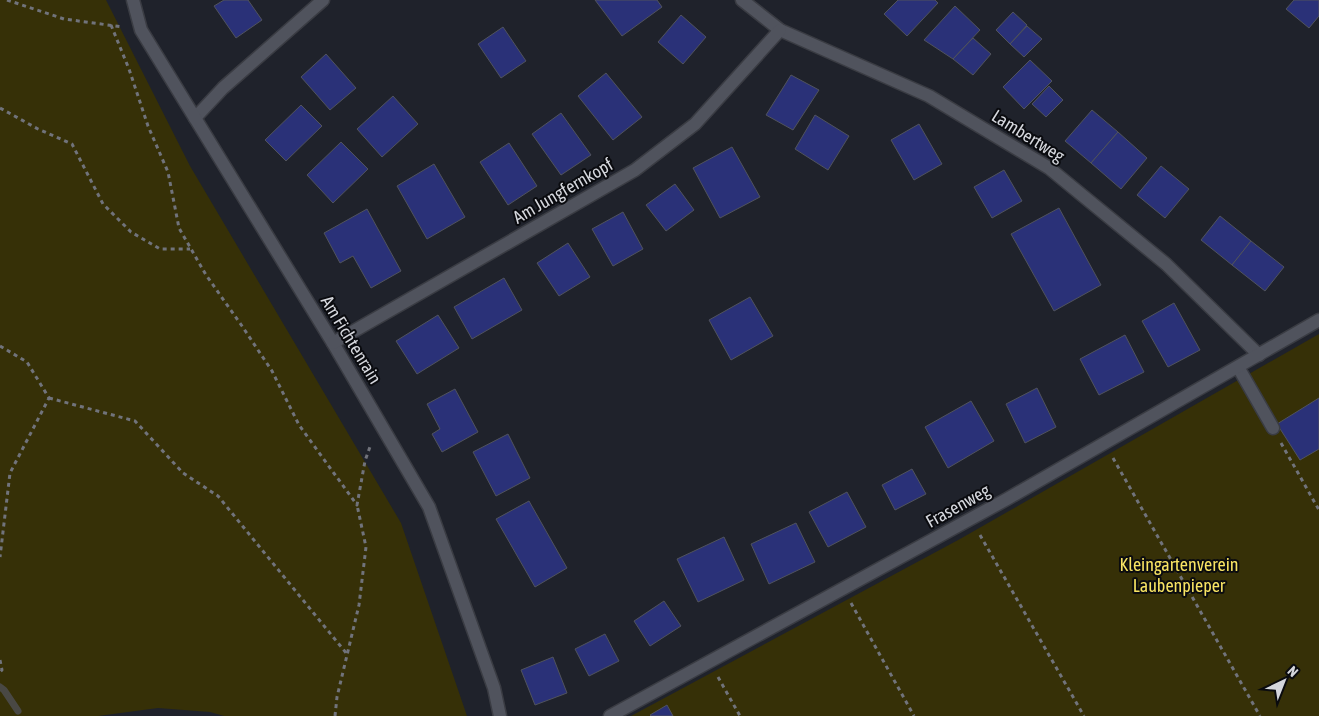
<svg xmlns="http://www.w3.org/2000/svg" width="1319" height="716" font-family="'Asap Condensed',sans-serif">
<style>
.green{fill:#363007}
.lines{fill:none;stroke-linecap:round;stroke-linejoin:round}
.stream{stroke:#494844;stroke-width:7}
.building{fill:#2a3178;stroke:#50535d}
.lane-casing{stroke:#3a3c43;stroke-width:15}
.street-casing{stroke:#3a3c43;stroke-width:15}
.path{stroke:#71737b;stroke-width:3;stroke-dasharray:4 4;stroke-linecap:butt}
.lane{stroke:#50535d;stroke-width:12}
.street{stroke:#50535d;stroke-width:12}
.labels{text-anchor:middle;stroke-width:4;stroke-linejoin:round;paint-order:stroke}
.street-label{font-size:18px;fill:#d5d7dd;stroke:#0a0b0f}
.park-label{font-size:18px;fill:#f8e463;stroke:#0a0b0f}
</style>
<rect width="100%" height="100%" fill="#1f222b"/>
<!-- green -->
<g class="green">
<polygon points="0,0 106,0 190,166 401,523 467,716 224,716 210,712 158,708 98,716 0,716"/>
<polygon points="1319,334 1319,716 631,716 960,539"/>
</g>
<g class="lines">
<!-- stream -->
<polyline class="stream" points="0,687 4,690 18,711"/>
</g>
<!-- building -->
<g class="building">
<polygon points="224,0 248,0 262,20 236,38 214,6"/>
<polygon points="595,0 657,0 662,7 622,36"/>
<polygon points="898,0 935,0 938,3 907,36 884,14"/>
<polygon points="1294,0 1319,0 1319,16 1309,28 1286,9"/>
<polygon points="955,6 980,30 953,59 924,40"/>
<polygon points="1013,12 1027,25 1010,44 996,30"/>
<polygon points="681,15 706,37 683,64 658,42"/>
<polygon points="1027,26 1042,39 1024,57 1010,44"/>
<polygon points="503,27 526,61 501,78 478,44"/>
<polygon points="973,38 991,54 973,75 953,59"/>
<polygon points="326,54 356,88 330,110 301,77"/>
<polygon points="1030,60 1052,81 1024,109 1003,87"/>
<polygon points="606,73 642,117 613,140 578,96"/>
<polygon points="791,75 819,90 793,130 766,115"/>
<polygon points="1049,86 1063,100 1046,117 1032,104"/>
<polygon points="393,96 418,124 382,157 357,129"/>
<polygon points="301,105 322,126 286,161 265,140"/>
<polygon points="1092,110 1118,132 1091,163 1065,141"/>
<polygon points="561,113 591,155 561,175 532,134"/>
<polygon points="815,115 849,136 828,170 795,149"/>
<polygon points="919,124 942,164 914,180 891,140"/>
<polygon points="1118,132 1147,158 1121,189 1091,163"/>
<polygon points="341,142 368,169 333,203 307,175"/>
<polygon points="509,143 537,186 508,205 480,162"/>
<polygon points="732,147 760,197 720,218 693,168"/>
<polygon points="434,164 465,217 427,239 397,186"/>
<polygon points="1161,166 1189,189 1165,218 1137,195"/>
<polygon points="1004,170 1022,201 992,218 974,187"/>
<polygon points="675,184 694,210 666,231 646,205"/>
<polygon points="1059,208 1101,285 1054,311 1011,234"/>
<polygon points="367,209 401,271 371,288 353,256 340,263 324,233"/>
<polygon points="623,212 643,249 613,266 592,229"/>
<polygon points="1220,216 1251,241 1232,265 1201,240"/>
<polygon points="1251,241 1284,267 1265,291 1232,265"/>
<polygon points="568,243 590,277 559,296 537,263"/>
<polygon points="504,278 522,310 472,339 454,307"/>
<polygon points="750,297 773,336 731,360 709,320"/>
<polygon points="1174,303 1200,350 1168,367 1142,321"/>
<polygon points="438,315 459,348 417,374 396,341"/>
<polygon points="1125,335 1144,372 1099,395 1080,359"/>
<polygon points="1037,388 1056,427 1025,443 1006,404"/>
<polygon points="455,389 478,432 442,452 432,434 440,429 427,404"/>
<polygon points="1319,398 1319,449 1300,460 1277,424"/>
<polygon points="971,401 994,441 948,468 925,427"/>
<polygon points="508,434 530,478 496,496 473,452"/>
<polygon points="912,469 926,494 895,510 882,485"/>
<polygon points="847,492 866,527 828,547 809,512"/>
<polygon points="529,501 567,568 535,587 496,519"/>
<polygon points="796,523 815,562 769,584 751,544"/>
<polygon points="724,537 744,580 698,602 677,559"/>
<polygon points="664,601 681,626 650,646 634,621"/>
<polygon points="605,634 619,661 589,676 575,649"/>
<polygon points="553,657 567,693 535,705 521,670"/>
<polygon points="667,705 673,716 651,716 650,715"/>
</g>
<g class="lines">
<!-- lane casing -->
<g class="lane-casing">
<g id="lane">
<polyline points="195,118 223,88 323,0"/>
<polyline points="1238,367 1273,428"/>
</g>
</g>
<!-- street casing -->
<g class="street-casing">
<g id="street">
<polyline points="133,0 141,30 333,343 429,507 494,688 500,716"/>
<polyline points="742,0 780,30 929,96 1049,168 1166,264 1259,355"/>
<polyline points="333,343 635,170 695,124 780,30"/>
<polyline points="610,716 1007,499 1319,320"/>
</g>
</g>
<!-- path -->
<g class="path">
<polyline points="7,0 64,19 123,27"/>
<polyline points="111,25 129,69 148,126 168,172 179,228 206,275 242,326 272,371 299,425 357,505 365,461 371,444"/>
<polyline points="0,108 38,129 72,144 103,204 131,232 160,249 190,249"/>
<polyline points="0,346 27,362 49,398 10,473 0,557"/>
<polyline points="49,398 135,421 183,473 218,496 347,654"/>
<polyline points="1281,443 1319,510"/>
<polyline points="1113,458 1260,716"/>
<polyline points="980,535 1084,716"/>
<polyline points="851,603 914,716"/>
<polyline points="0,660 2,670 0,672"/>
<polyline points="718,677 740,716"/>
<polyline points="335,716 337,697 359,605 366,547 357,505"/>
</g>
<!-- lane -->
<use href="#lane" class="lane"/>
<!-- street -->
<use href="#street" class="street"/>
</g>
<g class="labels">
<!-- street labels -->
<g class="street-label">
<text transform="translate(1028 136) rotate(32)" y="6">Lambertweg</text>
<text transform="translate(563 191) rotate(-30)" y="6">Am Jungfernkopf</text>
<text transform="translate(351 340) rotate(59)" y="6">Am Fichtenrain</text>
<text transform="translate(958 506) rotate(-29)" y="6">Frasenweg</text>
</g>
<!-- park labels -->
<g class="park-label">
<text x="1179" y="571">Kleingartenverein<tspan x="1179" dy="21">Laubenpieper</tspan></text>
</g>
</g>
<!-- north arrow -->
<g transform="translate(1284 681) rotate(43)" stroke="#0a0b0f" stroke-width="4" paint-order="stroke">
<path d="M0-4L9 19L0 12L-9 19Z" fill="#d5d7dd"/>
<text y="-8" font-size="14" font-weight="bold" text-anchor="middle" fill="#d5d7dd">N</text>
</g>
</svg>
